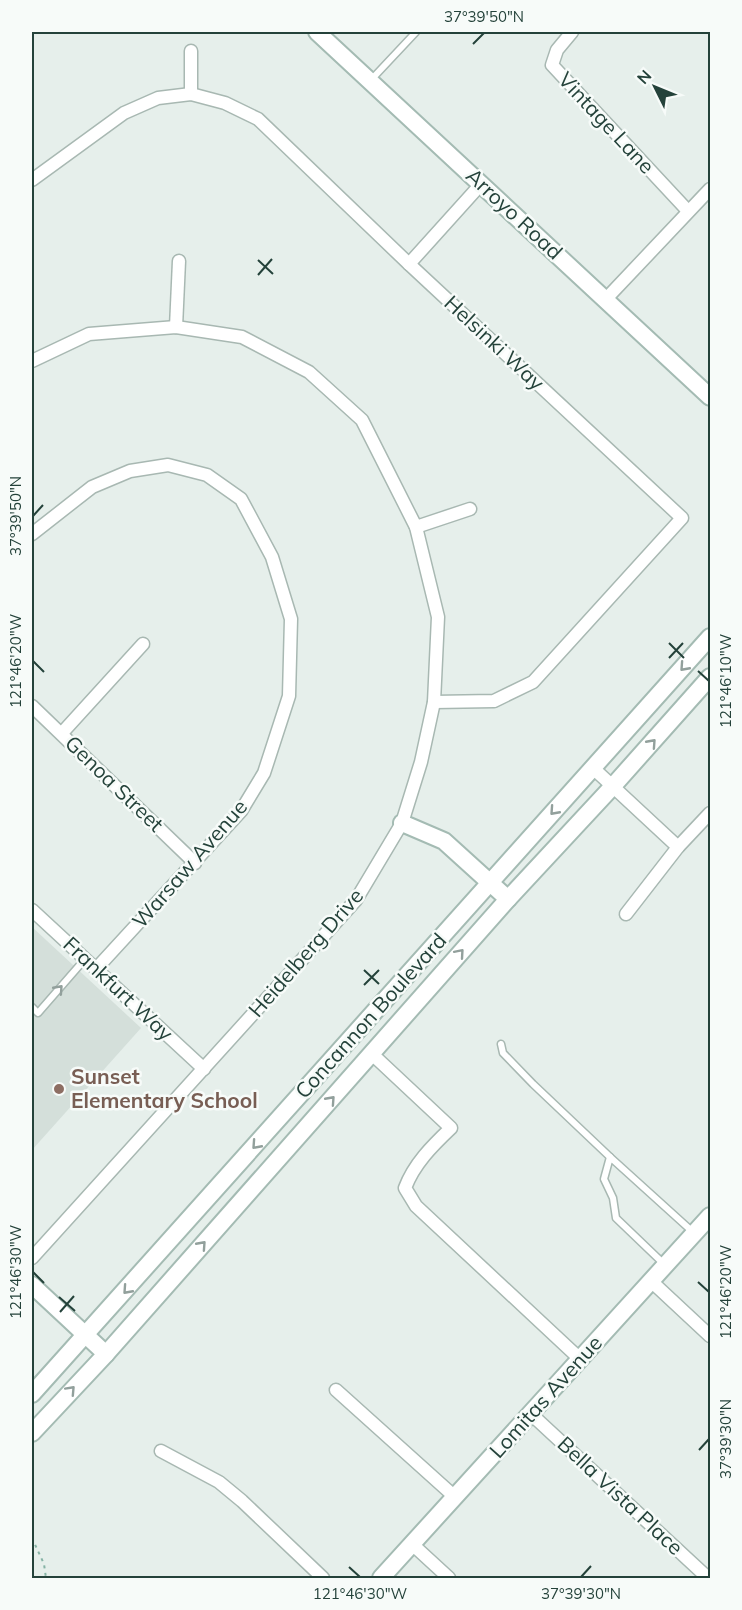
<svg xmlns="http://www.w3.org/2000/svg" width="742" height="1610" font-family="Mulish,sans-serif">
<style>
.built{fill:#d4dfda}
.lines{fill:none;stroke-linecap:round;stroke-linejoin:round}
.lane-casing{stroke:#a8b8b2;stroke-width:9}
.street-casing{stroke:#a8b8b2;stroke-width:15}
.secondary-casing{stroke:#a4bbb3;stroke-width:20}
.path{stroke:#86b3a5;stroke-width:2;stroke-dasharray:3 4.5;stroke-linecap:butt}
.lane{stroke:#fff;stroke-width:6}
.street{stroke:#fff;stroke-width:12}
.secondary{stroke:#fff;stroke-width:16}
.oneway{stroke:#92a09c}
.ticks{fill:none;stroke:#24423a;stroke-width:2}
.education-dot{fill:#8d6e63;stroke:#f7fbf9;stroke-width:2}
.labels{text-anchor:middle;stroke-width:5;stroke-linejoin:round;paint-order:stroke}
.street-label{font-size:21px;fill:#24423a;stroke:#f7fbf9}
.education-label{font-size:21px;font-weight:bold;fill:#785e54;stroke:#f7fbf9;text-anchor:start}
.neatline{fill:none;stroke:#24423a;stroke-width:2}
.ticks-label{font-size:15px;text-anchor:middle;fill:#24423a}
</style>
<rect width="100%" height="100%" fill="#e6efeb"/>
<!-- built -->
<polygon class="built" points="32,927 141,1028 32,1150"/>
<g class="lines">
<!-- lane casing -->
<g class="lane-casing">
<g id="lane">
<polyline points="370,81 416,32"/>
<polyline points="32,1007 38,1013 85,959"/>
<polyline points="501,1044 503,1053 533,1084 610,1157"/>
<polyline points="665,1265 616,1218 613,1198 604,1179 610,1157 694,1233"/>
</g>
</g>
<!-- street casing -->
<g class="street-casing">
<g id="street">
<polyline points="572,32 557,50 552,65 688,211"/>
<polyline points="191,94 191,51"/>
<polyline points="32,180 124,113 158,98 191,94 225,103 258,119 409,264 682,518 533,682 494,701 434,702"/>
<polyline points="409,264 482,183"/>
<polyline points="605,300 710,189"/>
<polyline points="176,327 179,261"/>
<polyline points="32,361 89,334 176,327 242,337 309,372 362,420 416,527 438,617 434,702 421,762 402,823 356,900 32,1258"/>
<polyline points="416,527 470,509"/>
<polyline points="32,534 92,487 130,471 168,465 207,475 241,499 272,557 291,619 289,696 264,773 241,811 96,969"/>
<polyline points="32,706 195,863"/>
<polyline points="62,733 143,644"/>
<polyline points="593,768 678,847"/>
<polyline points="32,910 204,1069"/>
<polyline points="626,914 678,847 710,813"/>
<path d="M372,1054l79,74c-19,18 -37,36 -46,60l11,18 164,153"/>
<polyline points="651,1281 710,1336"/>
<polyline points="336,1390 455,1497"/>
<polyline points="531,1414 708,1578"/>
<polyline points="161,1451 219,1482 242,1501 323,1578"/>
<polyline points="412,1544 449,1578"/>
</g>
</g>
<!-- secondary casing -->
<g class="secondary-casing">
<g id="secondary">
<polyline points="317,32 710,397"/>
<polyline points="402,823 444,841 508,899"/>
<polyline points="32,1285 106,1354"/>
<polyline points="32,1394 710,637"/>
<polyline points="32,1433 106,1354 508,899 613,786 710,677"/>
<polyline points="381,1578 710,1216"/>
</g>
</g>
<!-- path -->
<polyline class="path" points="32,1538 44,1564 46,1578"/>
<!-- lane -->
<use href="#lane" class="lane"/>
<!-- street -->
<use href="#street" class="street"/>
<!-- secondary -->
<use href="#secondary" class="secondary"/>
</g>
<!-- one-way arrows -->
<defs><path id="oneway-chevron" d="M-2-3.5L2.5 0L-2 3.5" fill="none" stroke-width="1.6" stroke-linecap="round" stroke-linejoin="round" transform="scale(1.5)"/></defs>
<g class="oneway">
<use href="#oneway-chevron" transform="translate(684 667) rotate(132)"/>
<use href="#oneway-chevron" transform="translate(652 743) rotate(-48)"/>
<use href="#oneway-chevron" transform="translate(554 811) rotate(132)"/>
<use href="#oneway-chevron" transform="translate(460 953) rotate(-49)"/>
<use href="#oneway-chevron" transform="translate(59 989) rotate(-48)"/>
<use href="#oneway-chevron" transform="translate(331 1100) rotate(-48)"/>
<use href="#oneway-chevron" transform="translate(256 1145) rotate(132)"/>
<use href="#oneway-chevron" transform="translate(202 1245) rotate(-48)"/>
<use href="#oneway-chevron" transform="translate(127 1290) rotate(132)"/>
<use href="#oneway-chevron" transform="translate(71 1390) rotate(-47)"/>
</g>
<!-- ticks -->
<path class="ticks" d="M473,44l11,-11M258,260l15,14M258,275l14,-16M33,516l10,-11M669,643l15,15M669,658l14,-15M33,661l11,11M698,671l11,10M364,970l15,14M364,985l15,-15M33,1272l11,11M698,1282l11,10M59,1297l16,14M60,1312l14,-16M699,1450l10,-11M349,1567l11,10M581,1577l10,-11"/>
<!-- markers -->
<circle class="education-dot" cx="59" cy="1089" r="6"/>
<g class="labels">
<!-- street labels -->
<g class="street-label">
<text transform="translate(606 123) rotate(47)" y="7">Vintage Lane</text>
<text transform="translate(514 214) rotate(43)" y="7">Arroyo Road</text>
<text transform="translate(494 343) rotate(43)" y="7">Helsinki Way</text>
<text transform="translate(114 784) rotate(44)" y="7">Genoa Street</text>
<text transform="translate(190 864) rotate(-49)" y="7">Warsaw Avenue</text>
<text transform="translate(306 953) rotate(-49)" y="7">Heidelberg Drive</text>
<text transform="translate(118 989) rotate(43)" y="7">Frankfurt Way</text>
<text transform="translate(371 1016) rotate(-48)" y="7">Concannon Boulevard</text>
<text transform="translate(546 1397) rotate(-48)" y="7">Lomitas Avenue</text>
<text transform="translate(620 1496) rotate(43)" y="7">Bella Vista Place</text>
</g>
<!-- education labels -->
<g class="education-label">
<text x="71" y="1084">Sunset<tspan x="71" dy="24">Elementary School</tspan></text>
</g>
</g>
<!-- border -->
<rect width="742" height="1610" fill="none" stroke="#f7fbf9" stroke-width="66"/>
<!-- north arrow -->
<g transform="translate(655 87) rotate(313)" stroke="#f7fbf9" stroke-width="4.5" paint-order="stroke">
<path d="M0-4.5L10 22L0 15L-10 22Z" fill="#24423a"/>
<text y="-9" font-size="16" font-weight="bold" text-anchor="middle" fill="#24423a">N</text>
</g>
<rect x="33" y="33" width="676" height="1544" class="neatline"/>
<g class="ticks-label">
<text x="484" y="22">37°39'50"N</text>
<text transform="translate(16 516) rotate(-90)" y="5">37°39'50"N</text>
<text transform="translate(16 661) rotate(-90)" y="5">121°46'20"W</text>
<text transform="translate(726 681) rotate(-90)" y="5">121°46'10"W</text>
<text transform="translate(16 1272) rotate(-90)" y="5">121°46'30"W</text>
<text transform="translate(726 1292) rotate(-90)" y="5">121°46'20"W</text>
<text transform="translate(726 1439) rotate(-90)" y="5">37°39'30"N</text>
<text x="360" y="1599">121°46'30"W</text>
<text x="581" y="1599">37°39'30"N</text>
</g>
</svg>
